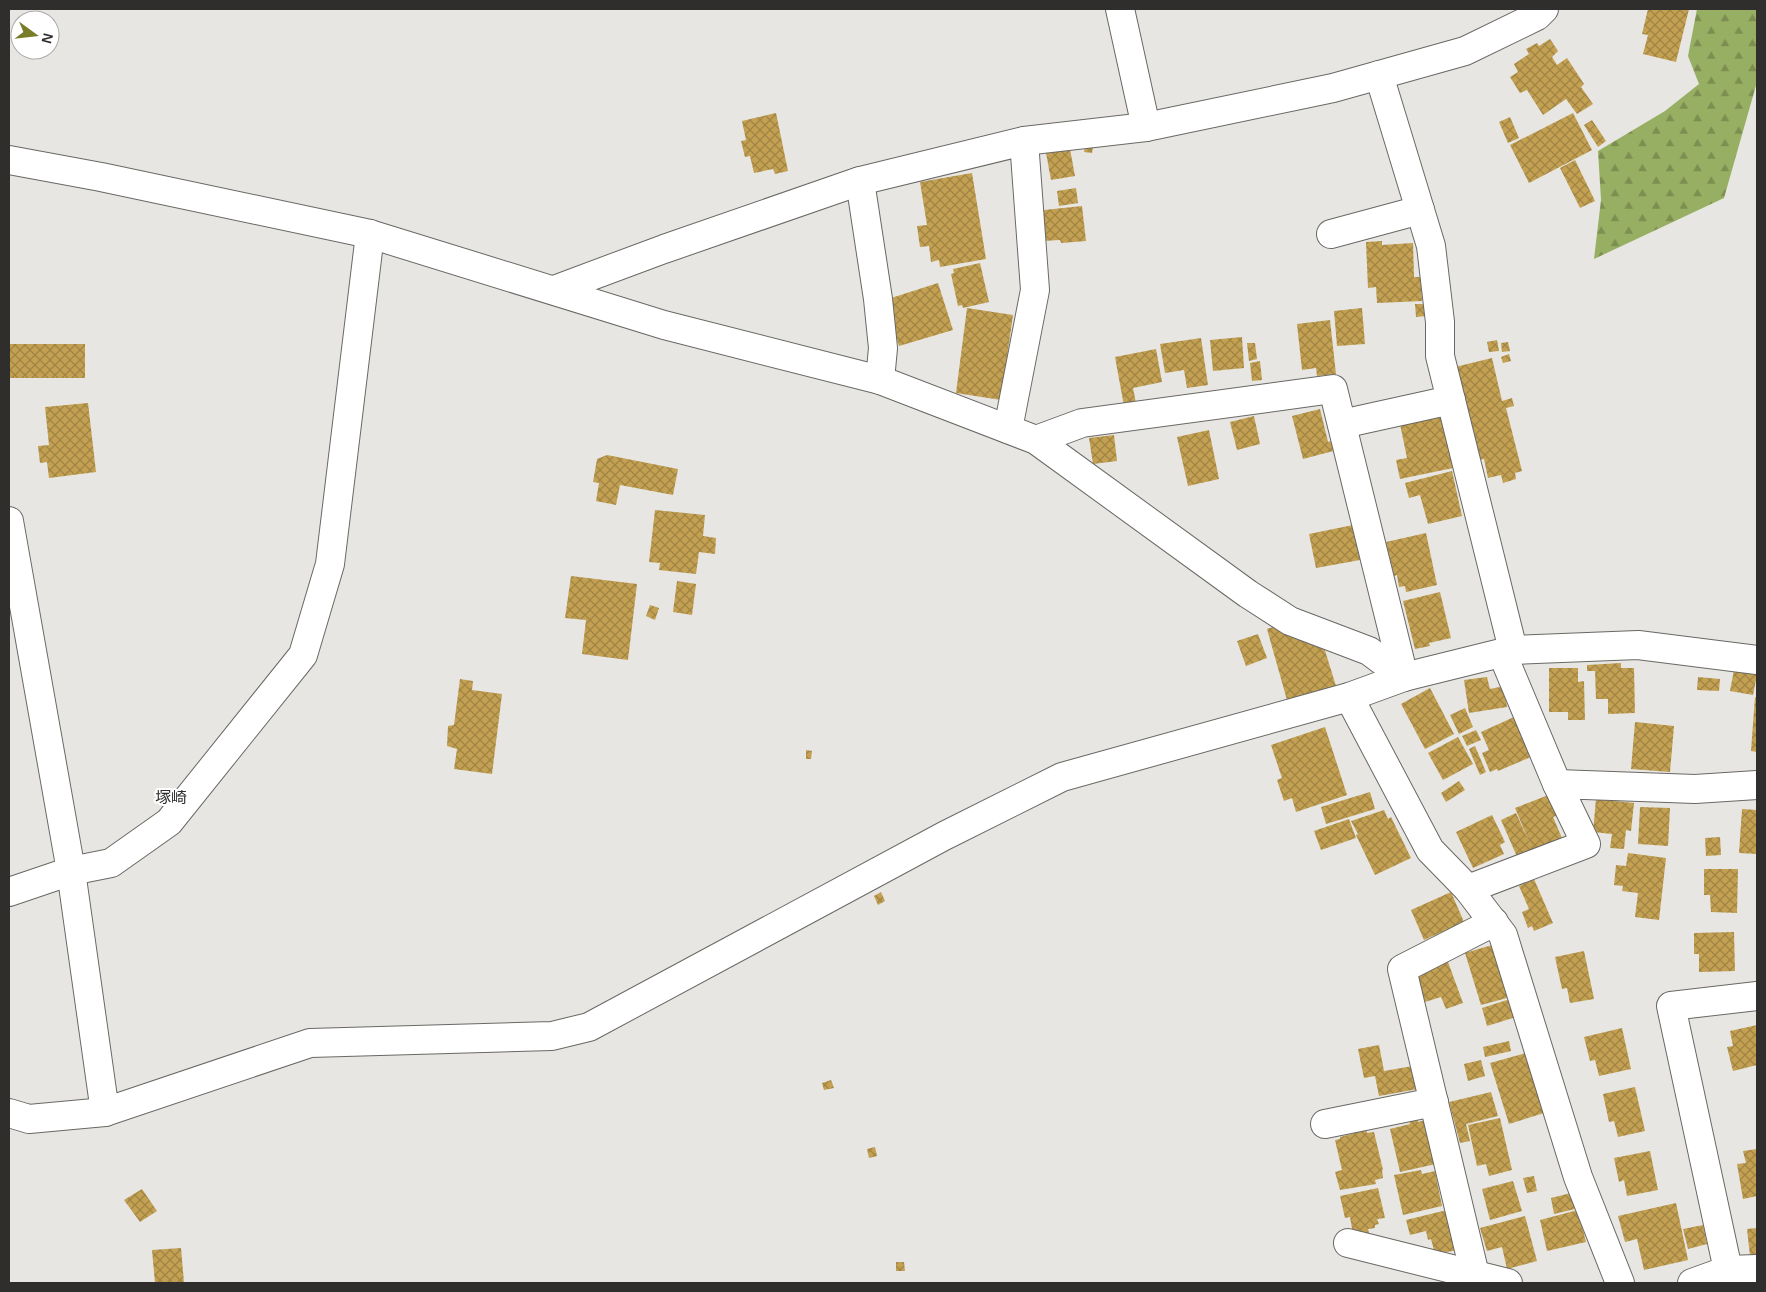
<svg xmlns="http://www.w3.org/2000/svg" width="1766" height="1292" font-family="Arial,'Noto Sans JP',sans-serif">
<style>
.forest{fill:url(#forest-firs)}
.building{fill:url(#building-cross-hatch)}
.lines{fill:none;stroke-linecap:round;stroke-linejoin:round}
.minor-casing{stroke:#696865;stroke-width:30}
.minor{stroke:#fff;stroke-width:28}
.labels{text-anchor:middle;stroke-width:4;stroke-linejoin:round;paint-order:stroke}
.quarter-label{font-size:16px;fill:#2f2e2d;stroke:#fff}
</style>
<defs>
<pattern id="forest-firs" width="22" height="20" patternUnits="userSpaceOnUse" patternTransform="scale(1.25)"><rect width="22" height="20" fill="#97af62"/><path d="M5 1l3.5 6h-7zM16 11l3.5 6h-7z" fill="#7c8f51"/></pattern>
<pattern id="building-cross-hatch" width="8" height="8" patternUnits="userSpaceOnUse" patternTransform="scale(1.25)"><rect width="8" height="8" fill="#c4a152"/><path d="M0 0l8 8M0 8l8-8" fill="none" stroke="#a08444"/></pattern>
</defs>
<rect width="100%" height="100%" fill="#e7e6e2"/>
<!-- forest -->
<polygon class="forest" points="1697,9 1757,9 1757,82 1724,198 1594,259 1601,200 1598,151 1665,111 1699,84 1688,56"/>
<!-- building -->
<g class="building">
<polygon points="1648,9 1689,9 1676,62 1643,54 1648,35 1642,34"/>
<polygon points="1550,39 1558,51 1552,57 1557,65 1567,58 1584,84 1581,87 1593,104 1577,114 1566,99 1543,115 1527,90 1520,93 1510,77 1518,72 1514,64 1529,54 1526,49 1537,43 1539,46"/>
<polygon points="776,113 788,171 775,174 773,169 754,173 750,156 745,157 741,141 746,140 742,121"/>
<polygon points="1573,113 1592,150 1529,183 1510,145"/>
<polygon points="1510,117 1519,138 1508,143 1499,122"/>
<polygon points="1592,120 1606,141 1598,147 1584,125"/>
<polygon points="1085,147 1093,148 1092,153 1084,152"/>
<polygon points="1070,149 1075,176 1051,180 1046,153"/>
<polygon points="1575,160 1595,201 1580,208 1560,168"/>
<polygon points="972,173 986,259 940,267 939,260 931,262 929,246 920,247 917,226 927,225 920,182"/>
<polygon points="1076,188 1078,203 1059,206 1057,191"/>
<polygon points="1082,206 1086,241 1061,243 1060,240 1043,241 1040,212 1044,212 1044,210"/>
<polygon points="1382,241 1382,245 1413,243 1414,277 1421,277 1422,301 1377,303 1376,287 1368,288 1366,242"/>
<polygon points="980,263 989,302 963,308 962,305 958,306 951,274 954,273 953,269"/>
<polygon points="938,283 953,330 899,346 885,300"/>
<polygon points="1415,304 1425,304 1426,316 1416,317"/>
<polygon points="967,308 1013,315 1001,400 956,393"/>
<polygon points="1362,308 1365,344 1337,346 1334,311"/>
<polygon points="1330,320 1336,374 1317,376 1316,368 1302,370 1297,324"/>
<polygon points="1242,337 1244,368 1213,371 1210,340"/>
<polygon points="1201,338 1208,385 1187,388 1184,370 1165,373 1160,344"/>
<polygon points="1497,340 1499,351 1489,352 1487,342"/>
<polygon points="1508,342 1510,351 1502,352 1501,343"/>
<polygon points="1247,343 1255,343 1257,359 1249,361"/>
<rect x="9" y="344" width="76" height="34"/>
<polygon points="1156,349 1162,382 1133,388 1136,403 1124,406 1115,357"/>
<polygon points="1509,354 1511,361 1503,363 1501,357"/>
<polygon points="1492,358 1502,401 1512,398 1514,406 1506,408 1522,471 1515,473 1516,479 1503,483 1501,475 1488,478 1484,459 1477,460 1455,367"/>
<polygon points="1260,361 1262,380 1252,381 1250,363"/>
<polygon points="88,403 96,472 49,478 47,462 40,463 38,446 49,445 45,407"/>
<polygon points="1320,409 1328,442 1334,440 1337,450 1303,459 1292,416"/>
<polygon points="1254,416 1260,444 1237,450 1230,422"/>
<polygon points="1438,416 1444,420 1453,468 1400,479 1396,460 1407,458 1400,424"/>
<polygon points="1209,430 1219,479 1188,486 1177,437"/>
<polygon points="1114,435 1117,461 1093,464 1089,438"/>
<polygon points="607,455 678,469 673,495 620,485 616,505 596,501 599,483 593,482 597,459"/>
<polygon points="1452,471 1462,516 1428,524 1420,495 1409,498 1405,483"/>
<polygon points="655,510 705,515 703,536 716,538 715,554 699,552 696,574 659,570 660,563 649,562"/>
<polygon points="1353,525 1360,560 1316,568 1309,534"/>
<polygon points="1426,533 1437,585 1406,592 1405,586 1399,587 1397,575 1394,576 1386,542"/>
<polygon points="571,576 637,584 628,660 582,654 586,620 565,618"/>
<polygon points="677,581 696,584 692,615 673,612"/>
<polygon points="1440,592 1451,638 1429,643 1430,646 1415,649 1403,601"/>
<polygon points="650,605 659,608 655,620 646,616"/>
<polygon points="1282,624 1322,641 1336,686 1287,700 1267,629"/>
<polygon points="1258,634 1267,658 1246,666 1237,641"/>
<polygon points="1621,663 1621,668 1634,668 1635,713 1608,714 1608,699 1596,699 1595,671 1587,671 1587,665"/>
<polygon points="1549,668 1578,668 1578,682 1584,681 1585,720 1568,720 1568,712 1549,712"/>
<polygon points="1734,670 1757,675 1753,695 1730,691"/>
<polygon points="1487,677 1490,689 1504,686 1507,707 1469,713 1464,680"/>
<polygon points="1698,677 1720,679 1719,691 1697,690"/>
<polygon points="460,679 473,681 472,690 502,694 492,774 454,769 457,749 447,746 448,726 454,725"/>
<polygon points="1430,688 1454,734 1425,749 1401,704"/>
<polygon points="1755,697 1757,698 1757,752 1751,751"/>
<polygon points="1465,708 1473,727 1459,734 1450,715"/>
<polygon points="1514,717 1531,757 1498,771 1497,769 1490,772 1482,753 1489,750 1481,732"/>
<polygon points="1635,722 1674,726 1670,772 1631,769"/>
<polygon points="1325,727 1347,795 1296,812 1292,798 1284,801 1277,780 1282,778 1271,745"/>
<polygon points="1476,730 1481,740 1467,746 1462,736"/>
<polygon points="1458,737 1473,764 1443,780 1428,753"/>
<polygon points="1475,746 1486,772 1480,775 1469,749"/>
<polygon points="806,750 812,751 811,759 806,759"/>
<polygon points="1459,781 1465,790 1446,802 1441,793"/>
<polygon points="1370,792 1375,809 1326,824 1321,807"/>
<polygon points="1551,794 1559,815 1553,817 1562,838 1532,850 1518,859 1501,820 1516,813 1531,846 1515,808"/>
<polygon points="1596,799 1634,803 1631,831 1626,830 1624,849 1610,848 1612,834 1593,832"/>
<polygon points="1640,807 1670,808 1668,846 1638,844"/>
<polygon points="1742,809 1757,810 1757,854 1739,853"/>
<polygon points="1384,810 1388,819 1391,817 1411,858 1375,875 1356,835 1358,834 1351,821"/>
<polygon points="1492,815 1505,842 1500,845 1504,854 1473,868 1456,832"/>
<polygon points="1349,819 1356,838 1321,850 1314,831"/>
<polygon points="1720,837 1721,855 1706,856 1705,838"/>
<polygon points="1628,853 1666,858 1659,920 1635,917 1638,893 1622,891 1623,886 1614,885 1616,865 1626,866"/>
<polygon points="1704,869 1738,869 1737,913 1711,912 1710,895 1704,895"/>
<polygon points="1534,879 1553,923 1534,931 1532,926 1528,928 1522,912 1529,909 1519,886"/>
<polygon points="881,892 885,901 878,905 874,896"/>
<polygon points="1451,892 1464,922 1424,940 1411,910"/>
<polygon points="1734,932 1735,971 1699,972 1699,954 1694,954 1694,933"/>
<polygon points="1492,945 1507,998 1481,1005 1465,953"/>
<polygon points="1584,951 1594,999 1570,1003 1567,988 1562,989 1555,957"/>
<polygon points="1448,962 1463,1003 1446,1009 1441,997 1425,1002 1417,980 1419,973"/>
<polygon points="1510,999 1516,1017 1487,1026 1482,1008"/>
<polygon points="1757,1025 1757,1065 1733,1071 1727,1047 1733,1046 1730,1031"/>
<polygon points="1622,1028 1631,1069 1599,1076 1595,1060 1590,1061 1584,1037"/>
<polygon points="1509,1041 1511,1051 1485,1057 1483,1047"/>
<polygon points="1379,1045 1384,1071 1413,1066 1418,1089 1379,1096 1375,1076 1364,1078 1358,1049"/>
<polygon points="1526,1053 1544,1113 1509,1124 1490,1063"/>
<polygon points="1481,1060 1485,1076 1468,1081 1464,1064"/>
<polygon points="831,1080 834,1088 824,1090 822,1083"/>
<polygon points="1635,1087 1645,1131 1618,1137 1614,1121 1609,1122 1603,1094"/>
<polygon points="1491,1092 1498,1116 1466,1124 1470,1141 1460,1143 1449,1102"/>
<polygon points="1417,1118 1418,1122 1426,1120 1436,1164 1400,1172 1390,1129 1410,1124 1409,1120"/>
<polygon points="1500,1118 1512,1170 1489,1176 1486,1164 1477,1166 1468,1125"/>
<polygon points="1365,1127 1367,1133 1374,1132 1383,1170 1382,1170 1383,1178 1375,1180 1376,1184 1340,1190 1335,1172 1342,1170 1335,1140 1340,1139 1340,1137 1355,1133 1354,1130"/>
<polygon points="875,1147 877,1156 869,1158 867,1149"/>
<polygon points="1757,1149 1757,1196 1743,1199 1737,1164 1746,1163 1743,1151"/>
<polygon points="1650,1151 1658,1190 1627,1196 1624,1180 1619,1182 1614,1158"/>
<polygon points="1421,1170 1422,1174 1435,1171 1442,1206 1403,1215 1394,1175"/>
<polygon points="1534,1176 1537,1191 1527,1193 1523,1178"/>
<polygon points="1513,1181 1522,1211 1490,1220 1482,1189"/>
<polygon points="1378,1188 1385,1218 1377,1219 1379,1224 1375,1225 1375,1228 1368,1229 1369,1233 1359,1235 1353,1234 1350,1217 1345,1218 1340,1196"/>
<polygon points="142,1189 157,1211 140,1222 124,1200"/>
<polygon points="1571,1193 1575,1209 1554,1214 1551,1198"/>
<polygon points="1676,1203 1688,1260 1644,1270 1637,1239 1625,1242 1618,1216"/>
<polygon points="1447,1210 1458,1250 1435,1254 1431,1239 1428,1240 1426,1231 1410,1235 1406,1220"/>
<polygon points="1578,1210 1586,1242 1547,1251 1540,1220"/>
<polygon points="1525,1216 1537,1261 1507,1269 1502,1247 1487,1251 1480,1228"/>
<polygon points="1703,1225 1707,1244 1688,1249 1683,1229"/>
<polygon points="1757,1228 1757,1256 1750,1256 1747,1229"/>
<polygon points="181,1248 184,1283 155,1283 152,1250"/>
<polygon points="896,1262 904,1262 905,1271 896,1271"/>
</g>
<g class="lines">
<!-- minor casing -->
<g class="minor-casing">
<g id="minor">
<polyline points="1120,9 1146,127"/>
<polyline points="1379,75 1431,246 1440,322 1440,356 1513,650"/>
<polyline points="9,160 101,177 370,234 664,325 880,380 1036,440 1248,594 1290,621 1369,651 1404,677"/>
<polyline points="860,181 878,299 883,348 880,380"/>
<polyline points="1331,234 1420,210"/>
<polyline points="554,290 664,249 860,181 1024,141 1146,127 1333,88 1465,51 1537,16 1544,9"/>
<polyline points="1342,424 1451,400"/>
<polyline points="1008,429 1035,290 1024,141"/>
<polyline points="1036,440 1082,423 1333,389 1404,677"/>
<polyline points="9,521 71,871 105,1112"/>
<polyline points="1502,653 1557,784"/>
<polyline points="1349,697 1430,850 1468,889 1503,935 1578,1177 1620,1283"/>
<polyline points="1468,889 1586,844 1557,784 1695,789 1757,785"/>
<polyline points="9,892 71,871 111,863 169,822 303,655 330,564 370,234"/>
<polyline points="9,1113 29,1119 105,1112 310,1043 552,1036 589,1027 944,836 1062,777 1349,697 1404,677 1513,650 1638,645 1757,660"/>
<polyline points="1325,1124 1434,1102"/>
<polyline points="1348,1243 1508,1283"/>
<polyline points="1728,1270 1757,1269"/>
<polyline points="1475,1275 1402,969 1494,922"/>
<polyline points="1692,1283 1728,1270 1671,1006 1757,996"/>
</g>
</g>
<!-- minor -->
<use href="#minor" class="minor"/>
</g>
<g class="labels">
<!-- quarter labels -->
<g class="quarter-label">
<text x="171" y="803">塚崎</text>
</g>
</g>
<!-- border -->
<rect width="1766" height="1292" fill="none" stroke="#2f2e2d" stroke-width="20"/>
<!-- north arrow -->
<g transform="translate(35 35) rotate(105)"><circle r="24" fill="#ffffff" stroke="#acabab"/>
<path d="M0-4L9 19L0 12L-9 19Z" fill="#787d27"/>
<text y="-8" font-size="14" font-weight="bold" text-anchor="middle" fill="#2f2e2d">N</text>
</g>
</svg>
